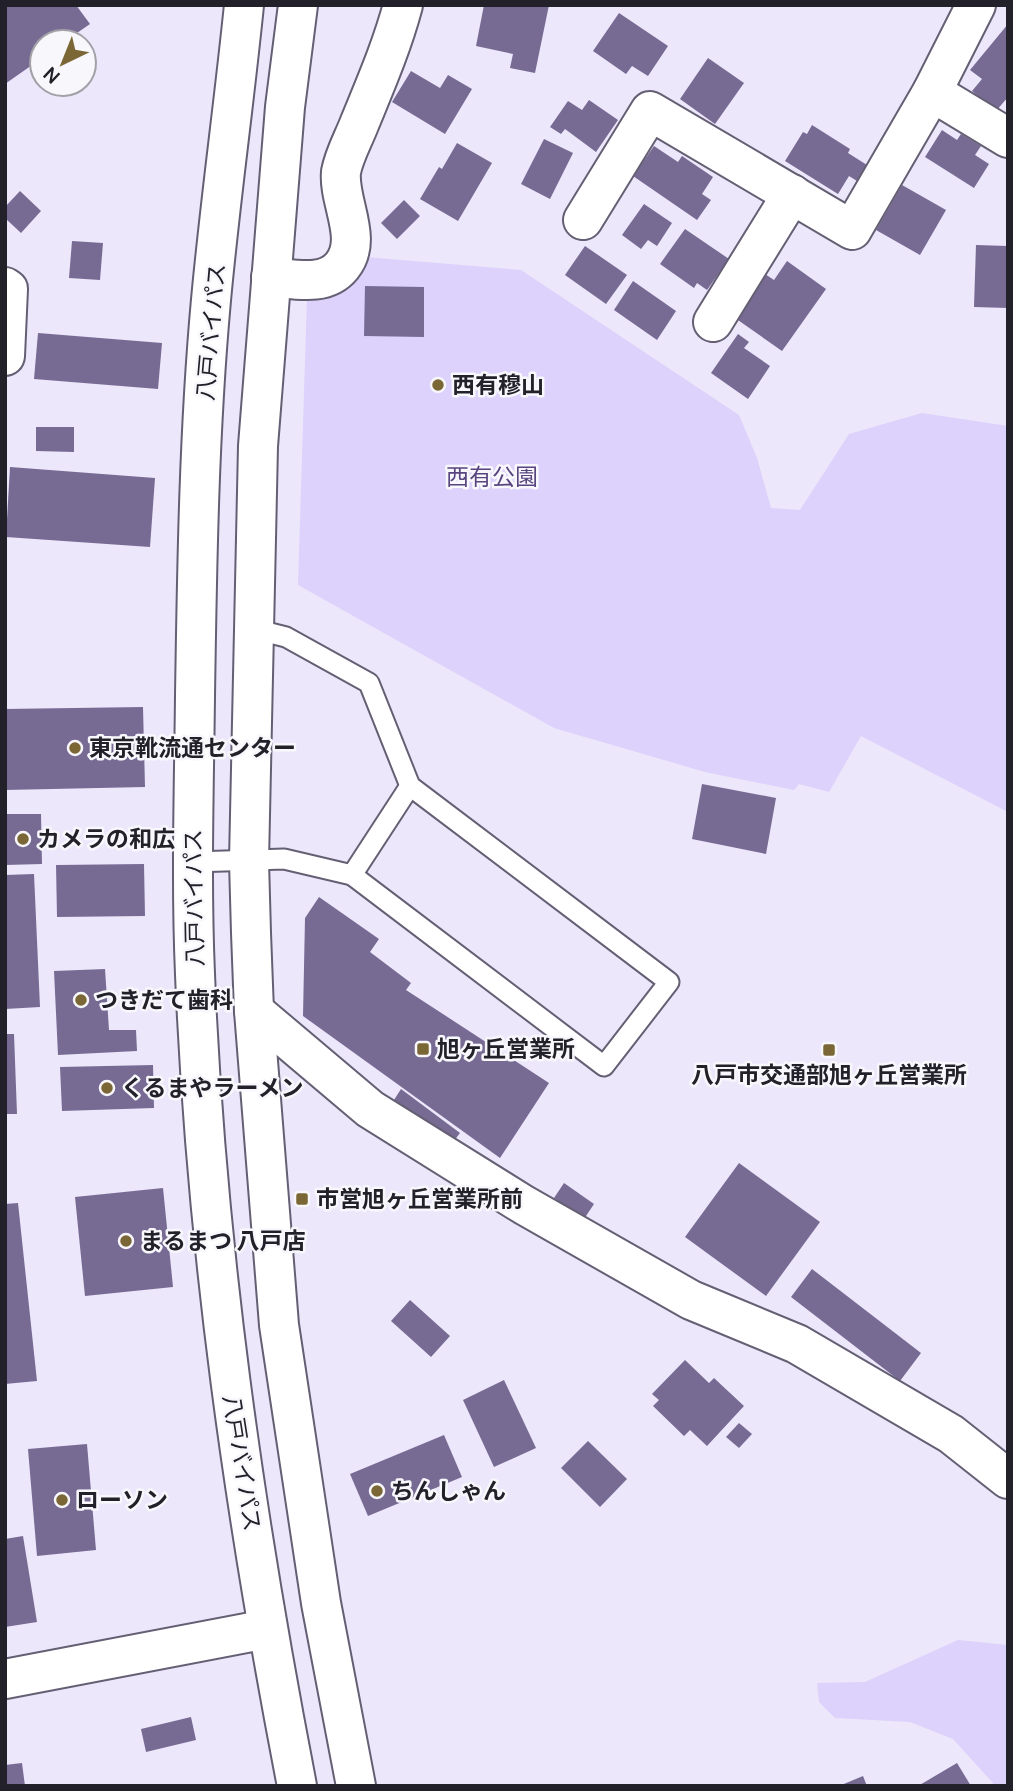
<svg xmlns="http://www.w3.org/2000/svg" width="1013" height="1791" font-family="Manrope,'Noto Sans JP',sans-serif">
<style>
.green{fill:#dcd2fb}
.building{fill:#776b94}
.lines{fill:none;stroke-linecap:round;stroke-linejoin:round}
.service-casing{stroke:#655f74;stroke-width:23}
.minor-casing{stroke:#655f74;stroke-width:42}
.trunk-casing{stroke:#655f74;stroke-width:42}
.service{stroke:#fff;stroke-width:19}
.minor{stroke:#fff;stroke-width:38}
.trunk{stroke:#fff;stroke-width:38}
.poi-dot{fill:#7b6736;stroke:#f8f7fc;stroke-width:2.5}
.labels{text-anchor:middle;stroke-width:5;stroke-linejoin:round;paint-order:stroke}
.street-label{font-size:23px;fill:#222029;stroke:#f8f7fc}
.poi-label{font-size:23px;font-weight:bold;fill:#222029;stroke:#f8f7fc;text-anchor:start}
.park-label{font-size:23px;fill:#58457f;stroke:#f8f7fc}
</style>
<rect width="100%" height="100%" fill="#ece7fb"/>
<!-- green -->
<g class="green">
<polygon points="365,257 521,270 739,415 757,458 771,508 800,510 849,434 922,413 1008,426 1008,812 861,736 829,792 799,784 794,790 705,772 554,728 298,585 307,297"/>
<polygon points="958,1640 1008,1645 1008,1786 991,1786 993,1783 953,1739 910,1722 835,1718 819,1702 817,1683 865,1682"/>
</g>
<!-- building -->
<g class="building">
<polygon points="5,5 76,5 90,24 64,42 42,42 42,58 5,84"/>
<polygon points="484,5 549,5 535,73 510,68 513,54 476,46"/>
<polygon points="619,13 668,46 648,76 632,66 626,74 593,51"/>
<polygon points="1008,24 1008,97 996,111 972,91 982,79 970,70"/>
<polygon points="708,58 744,83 715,124 680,99"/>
<polygon points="411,71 440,88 448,75 472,89 445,134 392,102"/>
<polygon points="589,100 618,120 596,152 565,129 561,134 550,127 568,101 582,110"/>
<polygon points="812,125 850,149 848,153 867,165 857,181 849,176 838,194 785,161 803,132 807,134"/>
<polygon points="942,130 957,140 961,134 981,146 975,155 989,164 974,188 925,157"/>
<polygon points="544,139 573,153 550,199 521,184"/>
<polygon points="457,143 492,163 458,221 420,199 439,167 442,169"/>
<polygon points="654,146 678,162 682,156 713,177 702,194 711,200 697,220 633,176"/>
<polygon points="902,185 946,210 920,255 876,230"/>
<polygon points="20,191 41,211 21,233 5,218 5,207"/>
<polygon points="404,200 420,216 397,239 381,223"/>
<polygon points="644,204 672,223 657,246 648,240 641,249 622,235"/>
<polygon points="685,229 729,259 707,290 697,283 694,288 660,264"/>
<polygon points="72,241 103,243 100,280 69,278"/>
<polygon points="976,245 1008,246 1008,308 974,307"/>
<polygon points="585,246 627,275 606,304 565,275"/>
<polygon points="787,261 826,289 782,351 735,318 765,274 774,280"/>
<polygon points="633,281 676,311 657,340 614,310"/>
<polygon points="365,286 424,287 424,337 364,336"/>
<polygon points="38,333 162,343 158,389 34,379"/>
<polygon points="738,334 749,342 744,348 770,366 748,399 711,373"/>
<polygon points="36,427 74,427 74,452 36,451"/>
<polygon points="10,467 155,478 150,547 6,537"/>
<polygon points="143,707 145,787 5,790 5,709"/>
<polygon points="702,784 776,798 766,854 692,839"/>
<polygon points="5,814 41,814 42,864 5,865"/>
<polygon points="144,864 145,916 57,917 56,865"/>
<polygon points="34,874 40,1007 5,1009 5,875"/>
<polygon points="319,897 379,939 370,952 411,983 406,990 549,1083 500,1158 303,1016 305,918"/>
<polygon points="105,969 109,1030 136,1030 137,1051 58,1055 54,971"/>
<polygon points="5,1034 14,1034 17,1114 5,1114"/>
<polygon points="153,1065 154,1108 62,1111 60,1067"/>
<polygon points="401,1089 460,1133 453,1142 394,1100"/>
<polygon points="739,1163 820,1222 766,1296 685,1237"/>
<polygon points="564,1183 594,1204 584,1219 554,1198"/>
<polygon points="163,1188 173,1287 85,1296 75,1197"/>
<polygon points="18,1203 37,1381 5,1384 5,1204"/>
<polygon points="812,1269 921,1353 900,1381 791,1297"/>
<polygon points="410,1300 450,1336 431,1357 391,1321"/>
<polygon points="685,1360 709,1383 714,1378 744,1406 707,1446 690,1430 684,1436 653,1406 659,1400 652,1394"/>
<polygon points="504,1380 536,1448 494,1467 463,1400"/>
<polygon points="739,1423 752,1434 739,1448 726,1437"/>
<polygon points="444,1435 462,1477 368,1516 350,1474"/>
<polygon points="588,1441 627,1479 600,1507 561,1468"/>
<polygon points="87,1444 96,1550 37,1556 28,1449"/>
<polygon points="23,1536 37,1622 5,1627 5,1539"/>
<polygon points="191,1717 196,1740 146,1752 141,1729"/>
<polygon points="22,1763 25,1786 5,1786 5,1765"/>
<polygon points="957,1763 971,1786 918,1786"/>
<polygon points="863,1776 867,1786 839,1786"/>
</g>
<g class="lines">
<!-- service casing -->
<g class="service-casing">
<g id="service">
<polyline points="193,862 284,859 352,875 604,1066 669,982 410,786 369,683 286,637 254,629"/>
<polyline points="352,875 410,786"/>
</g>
</g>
<!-- minor casing -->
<g class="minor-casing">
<g id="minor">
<polyline points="932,92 1008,138"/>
<polyline points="583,220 650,111 852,230 932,92 976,5"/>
<path d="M271,277c24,2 54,10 71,-11 22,-27 -4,-64 -1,-94 3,-17 13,-34 19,-50 16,-39 32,-76 43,-117"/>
<polyline points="5,287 8,289 5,356"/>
<polyline points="713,322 792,194"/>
<polyline points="254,1011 370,1109 524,1205 691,1300 797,1344 951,1434 1008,1479"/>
<polyline points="5,1679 267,1629"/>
</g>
</g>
<!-- trunk casing -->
<g class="trunk-casing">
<g id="trunk">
<path d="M244,5c-10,99 -24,197 -33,295 -12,131 -14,264 -16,396 -1,93 -4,186 0,278 11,274 50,544 102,812"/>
<polyline points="298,5 285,107 258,446 249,861 251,933 254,1011 279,1325 321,1603 356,1786"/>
</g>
</g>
<!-- service -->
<use href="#service" class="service"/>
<!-- minor -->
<use href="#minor" class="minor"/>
<!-- trunk -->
<use href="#trunk" class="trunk"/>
</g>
<!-- markers -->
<g class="poi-dot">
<circle cx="438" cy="385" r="7"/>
<circle cx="75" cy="748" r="7"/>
<circle cx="23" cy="839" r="7"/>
<circle cx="81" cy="1000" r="7"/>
<rect x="416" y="1042" width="14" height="14" rx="3.5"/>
<rect x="822" y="1043" width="14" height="14" rx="3.5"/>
<circle cx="107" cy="1088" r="7"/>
<rect x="295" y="1192" width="14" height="14" rx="3.5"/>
<circle cx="126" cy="1241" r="7"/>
<circle cx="377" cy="1491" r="7"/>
<circle cx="62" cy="1500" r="7"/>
</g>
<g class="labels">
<!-- street labels -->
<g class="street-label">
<text transform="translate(211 332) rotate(-85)" y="8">八戸バイパス</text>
<text transform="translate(194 898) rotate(-91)" y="8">八戸バイパス</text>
<text transform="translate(242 1463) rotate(81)" y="8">八戸バイパス</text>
</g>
<!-- poi labels -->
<g class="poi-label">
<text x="452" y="393">西有穆山</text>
<text x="89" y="756">東京靴流通センター</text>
<text x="37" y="847">カメラの和広</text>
<text x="95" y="1008">つきだて歯科</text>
<text x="437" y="1057">旭ヶ丘営業所</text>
<text x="829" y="1083" text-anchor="middle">八戸市交通部旭ヶ丘営業所</text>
<text x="121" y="1096">くるまやラーメン</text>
<text x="316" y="1207">市営旭ヶ丘営業所前</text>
<text x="140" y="1249">まるまつ 八戸店</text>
<text x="391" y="1499">ちんしゃん</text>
<text x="76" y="1508">ローソン</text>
</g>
<!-- park labels -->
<g class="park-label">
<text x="492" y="485">西有公園</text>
</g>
</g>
<!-- border -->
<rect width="1013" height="1791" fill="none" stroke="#222029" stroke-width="14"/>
<!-- north arrow -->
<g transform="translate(63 63) rotate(223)"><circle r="33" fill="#f8f7fc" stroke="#a2a1a8" stroke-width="2"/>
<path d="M0-5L12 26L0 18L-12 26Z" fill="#7b6736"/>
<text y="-10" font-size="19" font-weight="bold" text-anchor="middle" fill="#222029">N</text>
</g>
</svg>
